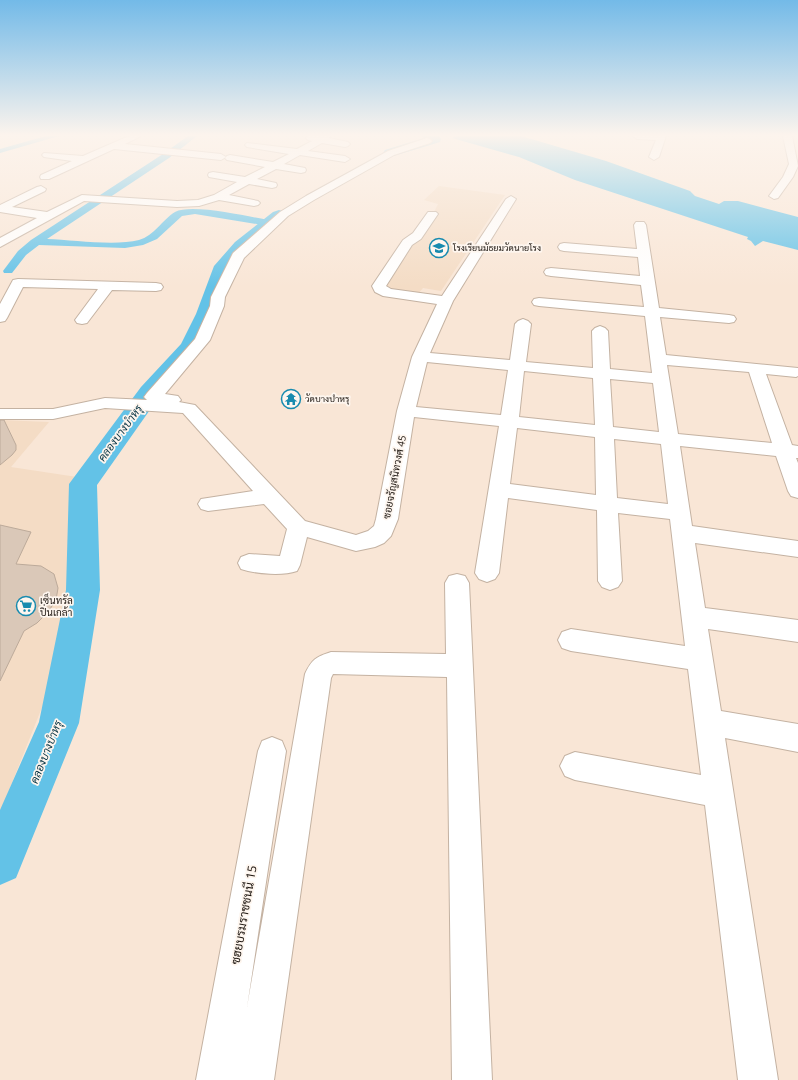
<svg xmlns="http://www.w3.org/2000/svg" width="798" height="1080" font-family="'Open Sans',Sarabun,sans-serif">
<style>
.built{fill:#f4dcc5}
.water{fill:#63c2e7}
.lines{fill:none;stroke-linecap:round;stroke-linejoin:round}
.canal{fill:#63c2e7;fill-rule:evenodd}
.river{fill:#63c2e7;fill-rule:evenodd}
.building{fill:#dac8b8;stroke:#bcaa9a}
.minor-casing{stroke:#c4b2a2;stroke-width:2}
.minor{fill:#fff;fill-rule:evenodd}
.labels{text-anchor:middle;stroke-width:3.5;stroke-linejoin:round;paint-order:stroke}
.far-poi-label{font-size:9px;fill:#1c150f;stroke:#fef6ef;text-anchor:start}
.street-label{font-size:10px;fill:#1c150f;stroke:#fef6ef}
.poi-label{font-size:10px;fill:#1c150f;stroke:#fef6ef;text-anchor:start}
.water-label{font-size:11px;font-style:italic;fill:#063343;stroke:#fef6ef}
.near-street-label{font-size:12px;fill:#1c150f;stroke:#fef6ef}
</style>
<rect width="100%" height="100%" fill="#f9e6d6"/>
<!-- built -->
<g class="built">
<polygon points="439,186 505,195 441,291 423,288 417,295 386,291 381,286 433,214 438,204 424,200"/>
<polygon points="0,420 49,422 11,467 77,477 77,527 58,667 0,813"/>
</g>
<!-- water -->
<polygon class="water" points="457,136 521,136 606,161 690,191 695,196 719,204 724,201 738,201 798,217 798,250 763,241 755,246 751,241 747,239 748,237 575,180 519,157 452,138"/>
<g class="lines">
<!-- canal -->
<g class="canal">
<polygon points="46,136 59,136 0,153 0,149"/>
<path d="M188,136h9l-28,22 -122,81c26,1 68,7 92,1 15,-4 23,-20 36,-28 17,-9 74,5 94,8l5,3 -2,2 -3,1 -74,-12 -13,2 -25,23 -14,6 -18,3 -86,-3 -13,10 -14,18h-8l-1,-2 15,-20 13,-11 132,-86z"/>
</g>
<!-- river -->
<g class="river">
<polygon points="423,136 439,136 441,139 440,142 390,157 385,156 383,153 385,150 424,138"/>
<polygon points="279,210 285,212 287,215 285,218 247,250 230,271 216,314 202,347 159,397 97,485 100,590 79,723 16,878 0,885 0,810 39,722 66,590 69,484 141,387 181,344 196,314 214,266 235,242 273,212"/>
</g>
</g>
<!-- building -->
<g class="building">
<polygon points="0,420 4,420 16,445 16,450 12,455 0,465"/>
<polygon points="0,525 31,532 16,564 41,566 54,574 58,588 56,600 48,612 37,623 24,631 0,681"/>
</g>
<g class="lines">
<!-- minor casing -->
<g class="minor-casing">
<g id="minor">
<polygon points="129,136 141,136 125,144 221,154 226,157 221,160 114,149 49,179 41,179 40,177 41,175 72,161 44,157 42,155 44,153 83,156"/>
<polygon points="308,136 331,136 329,138 348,142 350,144 348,146 345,147 322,143 308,151 345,156 350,159 345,162 300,155 284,164 305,168 306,170 305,172 301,173 276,169 257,179 276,183 277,185 276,187 272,188 249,184 229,195 258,201 260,203 258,205 254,206 219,200 199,206 177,207 84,201 0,247 0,238 37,218 0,212 0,205 37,187 41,186 46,189 45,191 12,207 47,212 82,195 177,201 198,200 214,195 237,182 209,177 208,175 209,173 213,172 245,177 265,167 227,160 225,158 227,156 230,155 273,162 289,154 247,147 245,145 247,143 297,149 312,141 308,140 306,138"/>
<polygon points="633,136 666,136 659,157 654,160 649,157 656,140 637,139"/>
<polygon points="783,136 792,136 798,166 793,177 778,198 774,199 769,196 783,177 789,164"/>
<path d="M427,138l3,1 2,2 -2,2 -36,12 -80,45 -26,16 -44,42 -19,39 -1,9 -14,34 -45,54 13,2 3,4 -2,2 16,3 110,116 51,14 12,-4 6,-5 2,-7 21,-108 15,-54 25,-53 -54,-8 -8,-4 -3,-6 31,-46 10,-7 15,-21h8l2,2 -17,25 -9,6 -26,41 5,3 51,7 64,-97 5,-3 5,3 -63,102 -23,52 80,7 5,-36 3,-3 5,-2 5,2 3,3 -5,38 67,6 -1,-37 3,-3 5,-2 5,2 3,3 2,38 42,4 -7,-57 -106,-10 -5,-1 -2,-3 2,-3 5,-1 105,9 -3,-22 -90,-9 -5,-1 -2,-3 2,-3 5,-1 89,8 -2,-19 -74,-6 -4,-1 -2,-3 2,-3 4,-1 73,6 -3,-24 2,-3h8l2,3 13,83 70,7 5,1 2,3 -2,3 -5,1 -69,-6 6,38 132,13v8l-2,1 -30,-3 26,71 6,1v12h-2l2,5v35l-7,-2 -3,-5 -12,-35 -96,-10 12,80 106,15v16l-103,-14 10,65 93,12v22l-90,-13 13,82 77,13v28l-73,-14 53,342h-40l-33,-275 -130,-25 -10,-4 -5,-10 5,-10 10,-4 126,23 -13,-106 -117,-18 -9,-3 -4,-8 4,-8 9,-3 114,17 -15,-127 -52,-6 4,68 -4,6 -8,3 -8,-3 -4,-6 -1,-71 -89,-12 -9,75 -4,6 -8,3 -8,-3 -4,-6 24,-147 -85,-9 -16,102 -7,17 -7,7 -9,4 -19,4 -49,-14 -7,28 -3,6c-14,5 -41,3 -56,-2l-3,-6 3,-6 8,-3 31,2 7,-27 -23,-25 -56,7 -7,-2 -3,-5 3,-5 52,-8 -70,-78 -78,-5 -52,11h-53v-10h53l52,-11 42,2 -3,-3 3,-4 48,-54 15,-33 1,-9 22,-44 47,-41 26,-16 82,-45zM427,362l81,8 -7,45 -85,-8zM667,365l82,7 23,71 -94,-9zM524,371l69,7 2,47 -76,-8zM610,379l43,4 6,49 -46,-5zM517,428l78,9 1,58 -86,-11zM614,439l47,5 7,60 -51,-6z"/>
<polygon points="18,279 156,283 161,284 163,287 161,290 156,291 112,290 87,323 82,324 77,323 75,320 98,289 23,287 7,318 5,321 0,322 0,304 13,280"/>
<path d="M457,574l8,2 4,7 23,497h-40l-5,-403 -114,-3 -2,4 -57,402h-78l62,-329 4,-10 10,-4 10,4 4,10 -39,256 58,-333c7,-15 11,-17 26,-22l115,2 -1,-71 4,-7z"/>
</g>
</g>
<!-- minor -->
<use href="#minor" class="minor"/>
</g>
<!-- sky -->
<linearGradient id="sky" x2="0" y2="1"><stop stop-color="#73bae8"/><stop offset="0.47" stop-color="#fcf4ed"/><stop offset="1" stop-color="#fcf4ed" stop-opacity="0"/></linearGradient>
<rect width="798" height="287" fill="url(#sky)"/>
<!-- icons -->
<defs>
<g id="school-ring" transform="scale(1)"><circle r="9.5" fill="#fef6ef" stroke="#188baf" stroke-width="1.5"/><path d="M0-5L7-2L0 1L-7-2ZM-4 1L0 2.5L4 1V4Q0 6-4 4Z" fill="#188baf"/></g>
<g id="temple-ring" transform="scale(1)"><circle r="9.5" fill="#fef6ef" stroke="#188baf" stroke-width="1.5"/><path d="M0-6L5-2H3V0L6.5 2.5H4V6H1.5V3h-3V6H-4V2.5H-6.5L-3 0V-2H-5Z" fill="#188baf"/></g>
<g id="supermarket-ring" transform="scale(1)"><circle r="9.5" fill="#fef6ef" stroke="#188baf" stroke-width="1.5"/><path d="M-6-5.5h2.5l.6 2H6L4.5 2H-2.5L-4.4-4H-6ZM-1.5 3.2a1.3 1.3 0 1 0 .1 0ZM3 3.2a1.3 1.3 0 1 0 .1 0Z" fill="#188baf"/></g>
</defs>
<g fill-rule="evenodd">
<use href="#school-ring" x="439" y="248"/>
<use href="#temple-ring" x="291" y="399"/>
<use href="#supermarket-ring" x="26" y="606"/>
</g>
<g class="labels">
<!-- far-poi labels -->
<g class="far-poi-label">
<text x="453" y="251">โรงเรียนมัธยมวัดนายโรง</text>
<text x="305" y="402">วัดบางบำหรุ</text>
</g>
<!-- street labels -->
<g class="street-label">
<text transform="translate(394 477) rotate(-79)" y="4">ซอยจรัญสนิทวงศ์ 45</text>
</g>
<!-- poi labels -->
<g class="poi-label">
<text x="40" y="604">เซ็นทรัล<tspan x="40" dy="12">ปิ่นเกล้า</tspan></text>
</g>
<!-- water labels -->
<g class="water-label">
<text transform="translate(120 433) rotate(-54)" y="4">คลองบางบำหรุ</text>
<text transform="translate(46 752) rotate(-68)" y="4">คลองบางบำหรุ</text>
</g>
<!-- near-street labels -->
<g class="near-street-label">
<text transform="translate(244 915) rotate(-80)" y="4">ซฮยบรมราชชนนี 15</text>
</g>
</g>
</svg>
